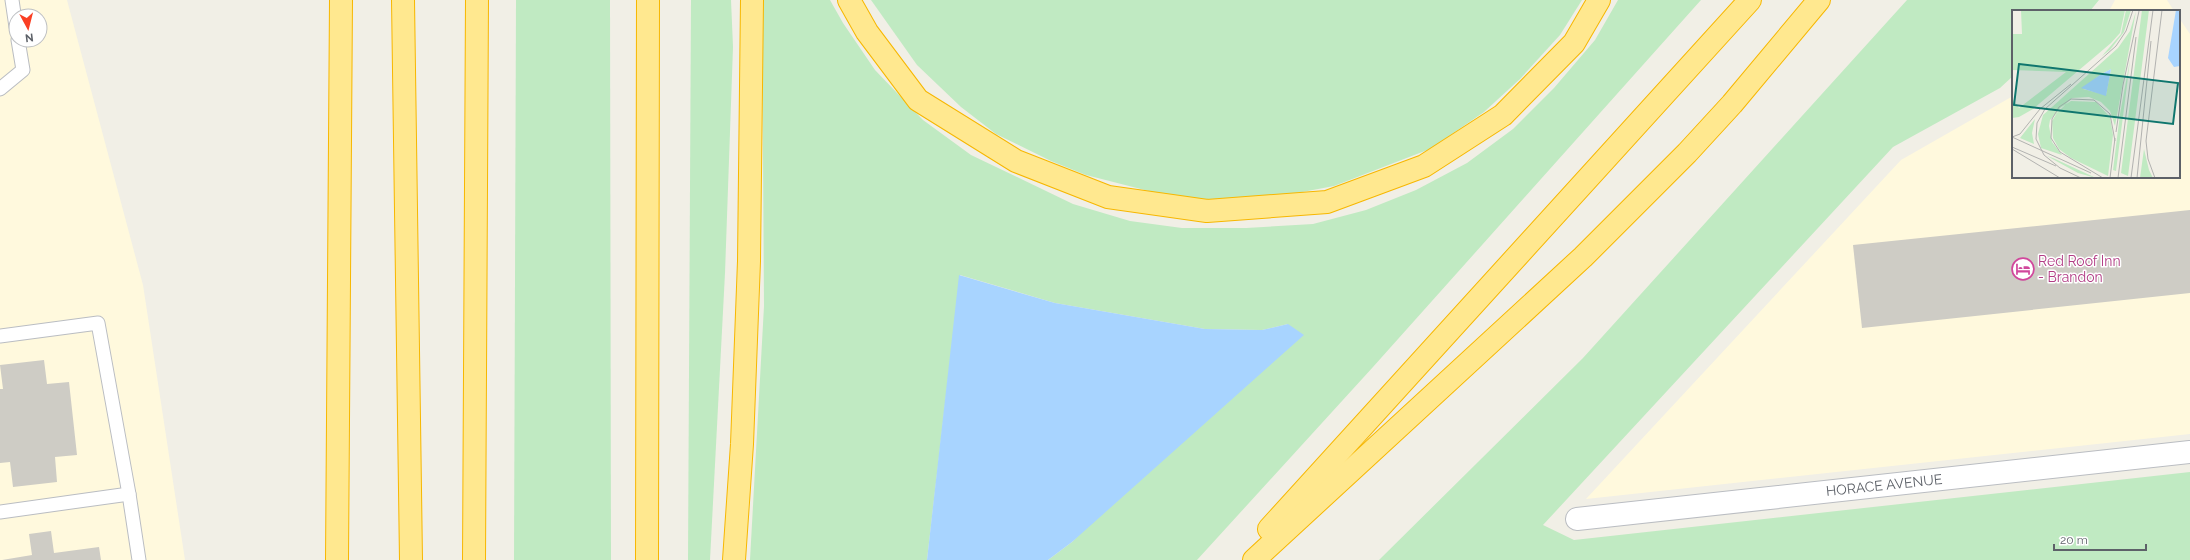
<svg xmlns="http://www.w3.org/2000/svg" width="2190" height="560" font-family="Raleway,sans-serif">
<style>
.commercial{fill:#fff9dd;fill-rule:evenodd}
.green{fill:#c0eac2}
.water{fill:#a8d4ff}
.building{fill:#ceccc5}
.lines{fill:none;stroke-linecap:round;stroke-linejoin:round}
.lane-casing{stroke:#babdc2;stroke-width:15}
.street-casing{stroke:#babdc2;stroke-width:24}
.highway-casing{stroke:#f7b700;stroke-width:24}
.lane{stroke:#fff;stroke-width:13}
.street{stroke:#fff;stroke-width:22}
.highway{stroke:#ffe88f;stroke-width:22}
.labels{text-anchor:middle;stroke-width:3;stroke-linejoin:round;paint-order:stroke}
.hotel-label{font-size:14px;fill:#b23c85;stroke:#fff;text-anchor:start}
.street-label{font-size:14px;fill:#5d6168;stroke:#fff}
.inset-road{fill:none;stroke:#b2b2b0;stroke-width:1}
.view{fill:#0f766e;fill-opacity:0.15;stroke:#0f766e;stroke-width:2}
.inset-edge{fill:none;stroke:#5d6168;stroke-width:2}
</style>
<rect width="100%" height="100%" fill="#f1efe6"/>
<!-- commercial -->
<g class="commercial">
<path d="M0,0h67l76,285 42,275h-185zM16,16h24v24h-24z"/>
<polygon points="2115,0 2167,0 2174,11 2109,11"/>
<polygon points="2179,18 2190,34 2190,434 1586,499 1901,160 2013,96 2013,177 2179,177"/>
</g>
<!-- green -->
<g class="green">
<polygon points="516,0 610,0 611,560 514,560"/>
<polygon points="691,0 731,0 733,47 725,273 710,560 688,560"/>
<polygon points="762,0 830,0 843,23 875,70 923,120 971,155 1073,204 1130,221 1182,228 1246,228 1313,224 1366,210 1416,190 1467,163 1513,129 1554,88 1595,40 1618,0 1701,0 1373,367 1197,560 1048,560 1072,542 1288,324 1262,330 1205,329 1055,303 960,275 927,560 750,560 764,306"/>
<polygon points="871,0 1582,0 1560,35 1520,79 1484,112 1430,149 1334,186 1281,196 1220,201 1176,198 1086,175 1051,161 996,134 961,107 917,65"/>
<polygon points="1907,0 2099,0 2090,11 2013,11 2013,76 2000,88 1893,147 1543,525 1574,540 2190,472 2190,560 1379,560 1583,358"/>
</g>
<!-- water -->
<polygon class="water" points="959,275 1055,303 1205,329 1262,330 1288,324 1304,335 1072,542 1048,560 927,560"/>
<!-- building -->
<g class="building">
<polygon points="2190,210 2190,293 1862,328 1853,245"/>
<polygon points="44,360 47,384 69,382 77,455 55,457 57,482 13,487 10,462 0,463 0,389 3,389 0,365"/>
<polygon points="51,531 54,553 99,547 101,560 2,560 32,555 29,534"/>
</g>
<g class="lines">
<!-- lane casing -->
<g class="lane-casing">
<g id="lane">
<polyline points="12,0 16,27"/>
<polyline points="0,89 23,70 18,40"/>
<polyline points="0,336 98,323 129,494 139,560"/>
<polyline points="0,512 129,494"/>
</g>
</g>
<!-- street casing -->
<g class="street-casing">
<polyline id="street" points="1577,519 2190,452"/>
</g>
<!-- highway casing -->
<g class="highway-casing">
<g id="highway">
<polyline points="403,0 411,560"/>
<polyline points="849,0 867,32 918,100 1016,161 1108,197 1207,211 1327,202 1424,166 1503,115 1574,43 1599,0"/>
<polyline points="1269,529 1750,0"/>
<polyline points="337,560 341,0"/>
<polyline points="474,560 477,0"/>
<polyline points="647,560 648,0"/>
<polyline points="734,560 742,444 749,261 752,0"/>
<polyline points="1254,560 1583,257 1687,153 1732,104 1819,0"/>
</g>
</g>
<!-- lane -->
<use href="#lane" class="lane"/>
<!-- street -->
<use href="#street" class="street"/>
<!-- highway -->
<use href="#highway" class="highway"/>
</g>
<!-- icons -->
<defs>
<g id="hotel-ring" transform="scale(1.15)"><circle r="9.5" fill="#fff" stroke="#d1479c" stroke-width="1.5"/><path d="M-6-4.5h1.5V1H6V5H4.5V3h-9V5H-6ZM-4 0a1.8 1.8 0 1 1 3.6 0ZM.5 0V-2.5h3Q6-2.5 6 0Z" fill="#d1479c"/></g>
</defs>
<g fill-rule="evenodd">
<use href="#hotel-ring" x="2023" y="269"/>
</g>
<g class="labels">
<!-- hotel labels -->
<g class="hotel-label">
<text x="2038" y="266">Red Roof Inn<tspan x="2038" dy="16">- Brandon</tspan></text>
</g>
<!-- street labels -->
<g class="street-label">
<text transform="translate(1884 485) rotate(-6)" y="5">HORACE AVENUE</text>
</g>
</g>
<!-- overview -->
<g transform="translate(2012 10)">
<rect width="168" height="168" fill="#f1efe6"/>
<path d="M9,0h104l-5,23 -9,10 -78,66 -14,8 -7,1v-20l7,10 47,-36 -54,-2v-36h10zM114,0h5l-7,22 -14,18 -8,6 19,-22zM130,0h7l-21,166 -7,-3zM124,1l-21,115 -5,-15 -9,-9 -12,-5 -17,1 -22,22 -1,6 3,16 10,13 -21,-7 -3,-14 5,-19 75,-67 12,-17zM99,59l-5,26 -23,-6 17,-14zM118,50l-3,25 -11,86 -3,-1 7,-56zM59,91l25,1 14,15 3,18 -5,41 -37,-18 -12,-9 -6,-11 -1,-17 8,-13zM23,109l-3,14 2,11 -14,-6zM132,139l5,21 4,8h-13zM35,146l6,2 43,20 -18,-5z" fill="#c0eac2" fill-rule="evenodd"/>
<path d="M164,0h4v56l-6,1 -6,-9zM99,59l-5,27 -25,-8 19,-13z" fill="#a8d4ff"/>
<path class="inset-road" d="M104,122l7,-47 16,-74M0,127l79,36M0,127l8,-3 20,-25 31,-25M0,137l44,19M0,139l48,29M69,168l-21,-10 -16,-13 -8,-16 1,-16 8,-14 71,-63 10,-15 7,-21M91,168l-43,-26 -9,-14 1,-19 7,-12 12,-8 23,1 16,14 5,27M98,168l5,-40M106,168l18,-141M119,168l22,-168M125,168l14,-137M143,168l-7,-19 -2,-18 16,-131"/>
<path class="view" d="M7,54l159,19 -5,41 -159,-19z"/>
<rect width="168" height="168" class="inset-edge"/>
</g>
<!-- north arrow -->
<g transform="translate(28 28) rotate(173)"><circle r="19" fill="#ffffff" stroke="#bec0c3"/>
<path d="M0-3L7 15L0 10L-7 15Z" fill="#fa3f23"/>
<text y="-6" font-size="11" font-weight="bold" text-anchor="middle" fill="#5d6168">N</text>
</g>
<!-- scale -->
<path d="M2054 544v6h92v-6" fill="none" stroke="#5d6168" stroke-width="2"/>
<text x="2060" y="544" font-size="12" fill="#5d6168" stroke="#ffffff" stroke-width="3" paint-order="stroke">20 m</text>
</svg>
